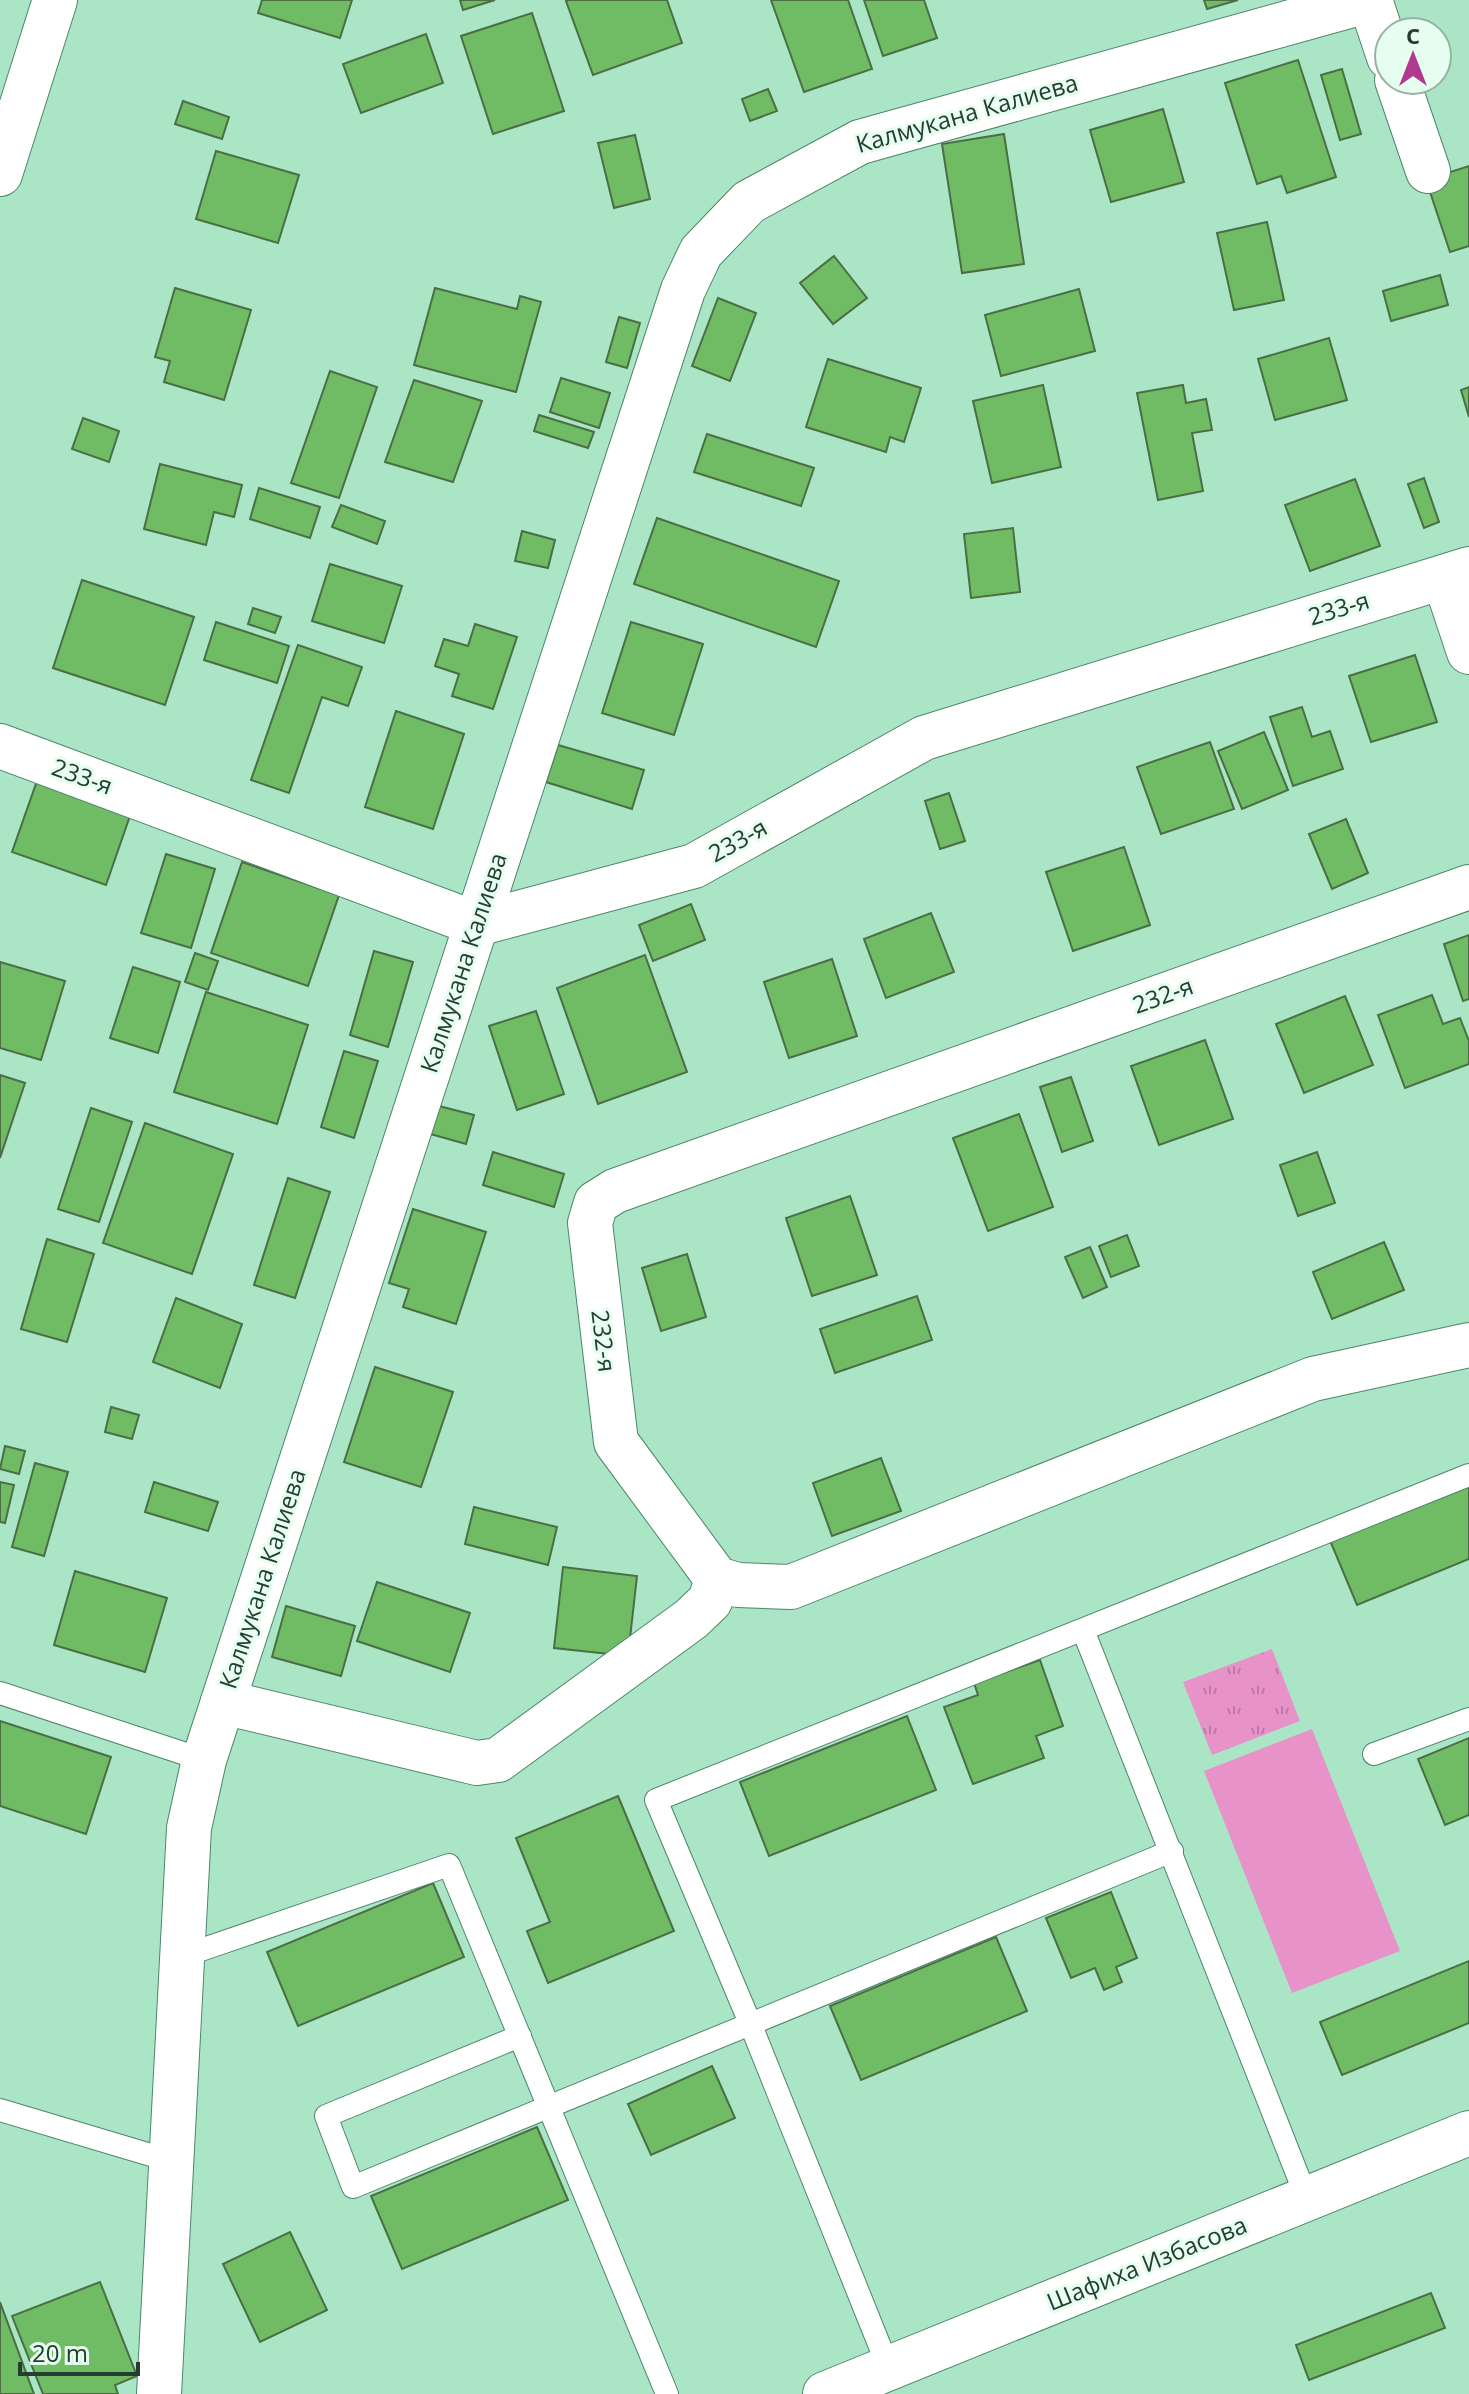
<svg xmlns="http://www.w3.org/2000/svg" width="1469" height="2394" font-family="'Open Sans',sans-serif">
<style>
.park{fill:url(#park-tufts)}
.garden{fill:#e892ca}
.building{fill:#70bc64;stroke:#4b6e45;stroke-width:2}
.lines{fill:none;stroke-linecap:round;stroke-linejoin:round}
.lane-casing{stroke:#4d8669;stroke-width:24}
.street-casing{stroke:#4d8669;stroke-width:46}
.lane{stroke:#fff;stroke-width:22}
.street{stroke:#fff;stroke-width:44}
.labels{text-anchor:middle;stroke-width:6;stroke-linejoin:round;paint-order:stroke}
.street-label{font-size:24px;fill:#253d30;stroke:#e6fef0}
</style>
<defs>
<pattern id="park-tufts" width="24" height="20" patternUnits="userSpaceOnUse" patternTransform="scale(2)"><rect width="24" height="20" fill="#e892ca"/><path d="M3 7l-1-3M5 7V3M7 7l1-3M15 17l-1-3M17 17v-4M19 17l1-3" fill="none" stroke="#bc78a4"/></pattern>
</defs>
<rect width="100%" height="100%" fill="#aae6c6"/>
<!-- park -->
<polygon class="park" points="1272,1649 1300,1721 1212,1755 1183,1682"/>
<!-- garden -->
<polygon class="garden" points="1312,1729 1400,1951 1292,1993 1204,1771"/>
<!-- building -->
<g class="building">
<polygon points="262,0 352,0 340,38 258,13"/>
<polygon points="460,0 495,0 463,10"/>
<polygon points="569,0 667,0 682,43 593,75 566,1"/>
<polygon points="771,0 848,0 872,69 804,92"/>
<polygon points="864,0 924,0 937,38 883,56"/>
<polygon points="1204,0 1238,0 1207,9"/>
<polygon points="532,13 564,111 493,134 461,36"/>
<polygon points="426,34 443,83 361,113 343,64"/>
<polygon points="1298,60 1336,177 1287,193 1281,176 1257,184 1225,83"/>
<polygon points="1342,69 1361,134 1340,140 1321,75"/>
<polygon points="768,89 777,111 750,121 742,99"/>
<polygon points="183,101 229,117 222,139 175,124"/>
<polygon points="1163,109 1184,182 1111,202 1090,130"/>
<polygon points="1004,134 1024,264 962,273 942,144"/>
<polygon points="635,135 650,199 614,208 598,143"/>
<polygon points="216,151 299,175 278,243 196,219"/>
<polygon points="1469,166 1469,246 1450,252 1426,180"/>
<polygon points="1267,222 1284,300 1234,310 1217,233"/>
<polygon points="834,256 867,298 833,324 800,283"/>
<polygon points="1440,275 1448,305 1391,321 1383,291"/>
<polygon points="175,288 251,310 224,400 164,382 170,361 155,357"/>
<polygon points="435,288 517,309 520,296 541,302 516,392 414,365"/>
<polygon points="1079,289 1095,351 1001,376 985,315"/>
<polygon points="718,298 756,313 730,381 692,366"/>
<polygon points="619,317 640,323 627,368 606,362"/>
<polygon points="1329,338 1347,400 1275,420 1258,359"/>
<polygon points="828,359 921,388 904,442 890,437 886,452 806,427"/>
<polygon points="330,371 377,387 339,498 291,483"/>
<polygon points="561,378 610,393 599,428 550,412"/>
<polygon points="414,380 482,401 453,482 385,462"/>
<polygon points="1043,385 1061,467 992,483 973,401"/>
<polygon points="1183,385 1186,403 1206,399 1212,430 1192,433 1203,491 1158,500 1137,393"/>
<polygon points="1469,387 1469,417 1461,390"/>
<polygon points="539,415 594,432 588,448 534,431"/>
<polygon points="83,418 119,431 109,462 72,449"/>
<polygon points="707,434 814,468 801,506 694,472"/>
<polygon points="160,464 242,485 234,517 214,512 206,545 144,529"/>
<polygon points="1424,478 1439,522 1424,528 1408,484"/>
<polygon points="1355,479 1380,546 1310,571 1285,505"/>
<polygon points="259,488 320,507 310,538 250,519"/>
<polygon points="341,505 385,521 377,544 332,527"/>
<polygon points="657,518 839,581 816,647 634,584"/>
<polygon points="1013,528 1020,592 971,598 964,534"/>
<polygon points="522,531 555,540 548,568 515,561"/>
<polygon points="330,564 402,586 384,643 312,621"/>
<polygon points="82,580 194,617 165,705 53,668"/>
<polygon points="253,608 281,617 275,633 248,624"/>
<polygon points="216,622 289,646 277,683 204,660"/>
<polygon points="631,622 703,644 674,735 602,713"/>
<polygon points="475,624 517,637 493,709 452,696 459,674 435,666 444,639 468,646"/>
<polygon points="298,645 362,667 348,706 322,697 289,793 251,780"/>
<polygon points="1415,655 1437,722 1371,742 1349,676"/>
<polygon points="1302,707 1312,737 1330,731 1343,769 1293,786 1270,717"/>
<polygon points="396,711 464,734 433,829 365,807"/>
<polygon points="1264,732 1288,790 1242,809 1218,751"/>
<polygon points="1210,742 1234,809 1161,834 1137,767"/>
<polygon points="558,745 644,770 632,809 546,782"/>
<polygon points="38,778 132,810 106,885 12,852"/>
<polygon points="949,793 965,841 940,849 925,801"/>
<polygon points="1346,819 1368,873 1332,889 1309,834"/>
<polygon points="1124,847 1150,925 1073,951 1046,872"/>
<polygon points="166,854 215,869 191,948 141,933"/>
<polygon points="242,862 339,895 308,986 211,953"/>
<polygon points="691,904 705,940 653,961 639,925"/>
<polygon points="931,913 954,972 886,998 864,939"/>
<polygon points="1469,935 1469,999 1463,1001 1444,944"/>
<polygon points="374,951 413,962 388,1047 350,1035"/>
<polygon points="195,953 218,961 208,990 185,982"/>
<polygon points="645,955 687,1072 598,1104 557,988"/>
<polygon points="832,959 857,1036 789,1058 764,982"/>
<polygon points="0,962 65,981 41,1060 0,1048"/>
<polygon points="133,967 180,982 158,1053 110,1038"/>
<polygon points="206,992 308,1025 277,1124 174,1092"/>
<polygon points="1432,995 1443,1024 1460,1018 1469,1041 1469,1064 1405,1088 1378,1015"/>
<polygon points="1345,996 1373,1065 1304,1093 1276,1024"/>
<polygon points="536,1011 564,1094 517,1110 489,1026"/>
<polygon points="1205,1040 1233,1119 1159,1145 1131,1066"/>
<polygon points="344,1051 378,1061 354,1138 321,1127"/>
<polygon points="0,1075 25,1083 0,1158"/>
<polygon points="1071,1077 1093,1141 1062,1152 1040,1087"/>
<polygon points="435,1105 474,1115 466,1144 427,1133"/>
<polygon points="91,1108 132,1122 99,1222 58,1209"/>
<polygon points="1019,1114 1053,1207 988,1231 953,1138"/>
<polygon points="145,1123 233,1154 192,1274 103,1243"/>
<polygon points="493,1152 564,1174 554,1207 483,1185"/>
<polygon points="1317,1152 1335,1203 1298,1216 1280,1165"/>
<polygon points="288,1178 330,1192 295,1298 254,1285"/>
<polygon points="850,1196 877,1275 812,1296 786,1218"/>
<polygon points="413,1209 486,1232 456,1324 403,1307 409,1289 389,1283"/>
<polygon points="1127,1235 1139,1266 1111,1277 1099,1246"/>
<polygon points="47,1239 94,1254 67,1342 21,1329"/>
<polygon points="1384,1242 1404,1290 1332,1319 1313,1272"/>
<polygon points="1090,1247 1107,1287 1083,1298 1065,1257"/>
<polygon points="687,1254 706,1317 661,1331 642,1268"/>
<polygon points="917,1296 932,1340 835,1373 820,1329"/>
<polygon points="176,1298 242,1324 220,1388 153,1362"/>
<polygon points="375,1367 453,1392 421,1487 344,1462"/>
<polygon points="111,1407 139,1415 132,1439 105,1432"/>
<polygon points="5,1446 25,1451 19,1474 0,1469"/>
<polygon points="881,1458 901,1511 832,1536 813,1483"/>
<polygon points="35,1463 68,1472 44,1556 12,1547"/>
<polygon points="1469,1480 1469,1559 1357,1605 1329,1538"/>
<polygon points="0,1482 14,1485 5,1523 0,1522"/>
<polygon points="154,1482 218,1502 208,1531 145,1512"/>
<polygon points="474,1507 557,1527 548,1565 465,1544"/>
<polygon points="563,1567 637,1576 628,1656 554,1648"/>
<polygon points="75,1571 167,1598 145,1672 54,1645"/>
<polygon points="377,1582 470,1613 450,1672 357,1641"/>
<polygon points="286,1606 355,1626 341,1676 272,1657"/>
<polygon points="1040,1660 1063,1726 1036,1736 1044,1758 973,1784 944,1707 978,1695 974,1683"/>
<polygon points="907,1716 936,1790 769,1856 740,1782"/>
<polygon points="0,1721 111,1757 86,1834 0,1806"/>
<polygon points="1469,1738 1469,1815 1445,1825 1418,1759"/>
<polygon points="618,1796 674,1931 548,1983 527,1931 550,1922 516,1838"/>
<polygon points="433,1883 464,1957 298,2026 267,1952"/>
<polygon points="1111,1892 1137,1958 1116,1967 1122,1982 1104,1990 1095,1968 1071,1978 1046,1918"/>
<polygon points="996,1937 1027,2011 861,2080 830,2006"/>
<polygon points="1469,1961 1469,2023 1342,2075 1320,2022"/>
<polygon points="712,2066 735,2118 651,2155 628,2104"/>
<polygon points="537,2127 568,2200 402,2269 371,2196"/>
<polygon points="290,2232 327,2310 260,2342 223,2264"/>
<polygon points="100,2282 137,2376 115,2385 118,2394 43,2394 12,2316"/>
<polygon points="1431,2293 1445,2328 1309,2380 1296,2345"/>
<polygon points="0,2302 34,2394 0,2394"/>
</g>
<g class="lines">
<!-- lane casing -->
<g class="lane-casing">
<g id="lane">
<polyline points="1083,1630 1307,2199"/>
<polyline points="0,1693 204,1760"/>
<polyline points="1374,1754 1469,1719"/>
<polyline points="183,1956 449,1865 667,2394"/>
<polyline points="520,2036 326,2116 353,2187 1172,1851"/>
<polyline points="0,2110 171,2161"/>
<polyline points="889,2369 750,2023 656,1800 1469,1475"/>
</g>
</g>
<!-- street casing -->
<g class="street-casing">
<g id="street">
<polyline points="1370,0 1389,57"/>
<polyline points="1397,80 1428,171"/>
<polyline points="0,174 55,0"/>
<polyline points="1444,577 1469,652"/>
<polyline points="0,746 477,924 694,866 924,738 1469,569"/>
<polyline points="1469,887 615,1191 596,1203 590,1223 616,1442 717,1579 738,1585 791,1587 1313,1379 1469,1345"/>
<polyline points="223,1702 477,1763 498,1760 691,1619 710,1601 717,1579"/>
<polyline points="159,2394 189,1828 204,1760 683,290 701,252 749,202 860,142 1370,0"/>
<polyline points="825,2394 1469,2133"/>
</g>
</g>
<!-- lane -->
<use href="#lane" class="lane"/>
<!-- street -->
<use href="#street" class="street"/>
</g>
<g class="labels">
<!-- street labels -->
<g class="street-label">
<text transform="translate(967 114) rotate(-16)" y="8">Калмукана Калиева</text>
<text transform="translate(1339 609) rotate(-17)" y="8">233-я</text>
<text transform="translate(82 777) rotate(20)" y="8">233-я</text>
<text transform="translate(738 841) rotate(-29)" y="8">233-я</text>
<text transform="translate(464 963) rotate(-72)" y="8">Калмукана Калиева</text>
<text transform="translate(1163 996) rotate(-20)" y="8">232-я</text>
<text transform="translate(603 1341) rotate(83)" y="8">232-я</text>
<text transform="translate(263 1579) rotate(-72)" y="8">Калмукана Калиева</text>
<text transform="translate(1147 2264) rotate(-22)" y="8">Шафиха Избасова</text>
</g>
</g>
<!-- north arrow -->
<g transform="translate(1413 56)"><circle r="38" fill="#e6fef0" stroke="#99b1a3" stroke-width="2"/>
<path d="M0-6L14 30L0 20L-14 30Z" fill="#b1398f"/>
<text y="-12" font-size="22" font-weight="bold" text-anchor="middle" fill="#253d30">С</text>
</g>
<!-- scale -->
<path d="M20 2362v12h118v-12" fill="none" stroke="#253d30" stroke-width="4"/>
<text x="32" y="2362" font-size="24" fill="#253d30" stroke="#e6fef0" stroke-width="6" paint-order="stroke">20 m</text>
</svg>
